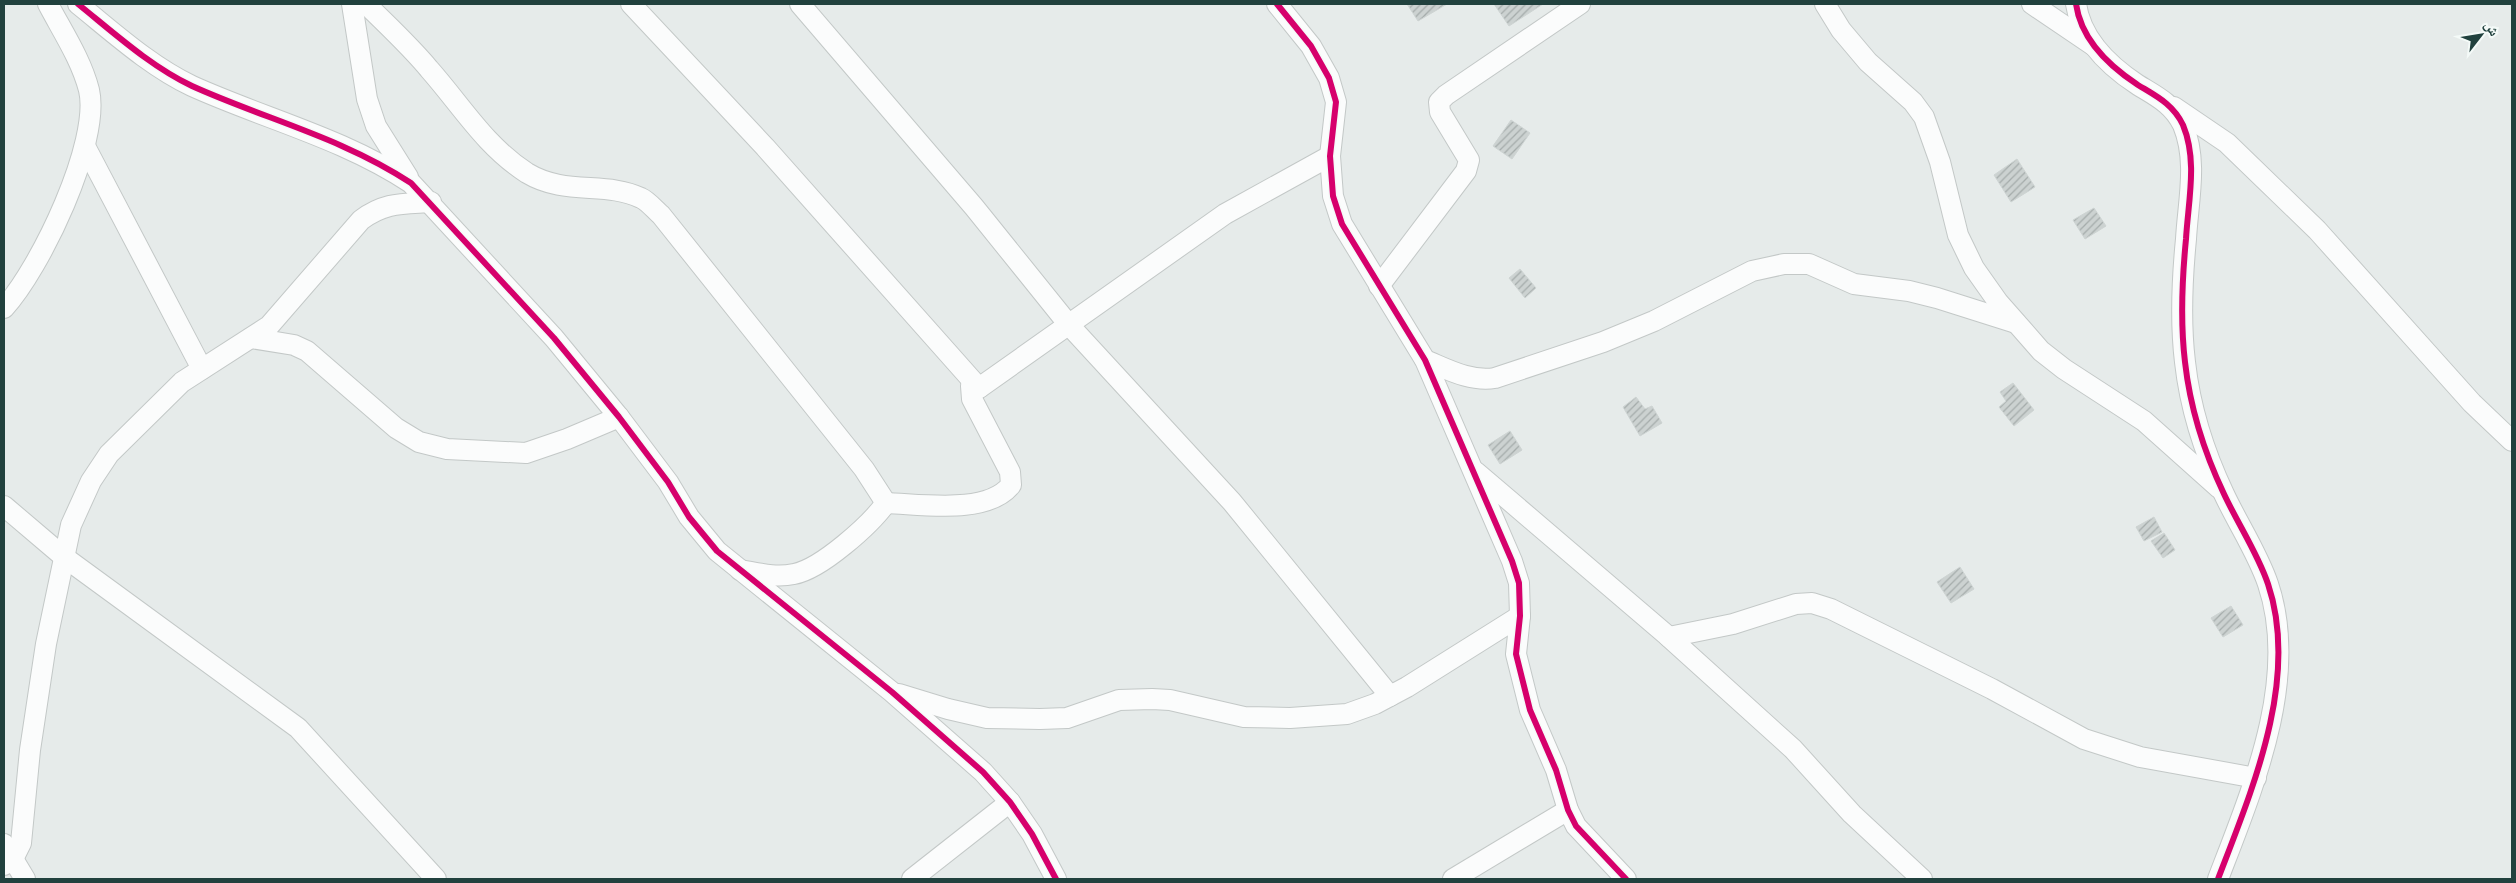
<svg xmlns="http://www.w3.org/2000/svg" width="2516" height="883" font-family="'Roboto Condensed','Noto Naskh Arabic',sans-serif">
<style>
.building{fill:url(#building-hatch);stroke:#ced4d3}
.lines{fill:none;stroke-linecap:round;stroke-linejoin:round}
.street-casing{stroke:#c3c8c7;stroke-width:22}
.street{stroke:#fbfcfc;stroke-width:20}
.cycleway-casing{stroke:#f4faf8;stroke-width:9}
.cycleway{stroke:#d6006c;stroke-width:6}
</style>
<defs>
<pattern id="building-hatch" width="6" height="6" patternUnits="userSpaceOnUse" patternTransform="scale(1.25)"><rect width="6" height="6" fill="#ccd2d1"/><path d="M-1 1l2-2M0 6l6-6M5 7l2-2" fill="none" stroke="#a5acab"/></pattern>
</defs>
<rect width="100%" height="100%" fill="#e6ebea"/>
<!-- building -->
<g class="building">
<polygon points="1407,4 1447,4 1418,21"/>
<polygon points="1494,4 1543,4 1509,26"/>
<polygon points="1511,120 1530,133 1512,159 1493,146"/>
<polygon points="2017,159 2035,187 2011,202 1994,175"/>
<polygon points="2094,208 2106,226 2085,239 2073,220"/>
<polygon points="1520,269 1536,288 1525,298 1509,278"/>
<polygon points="2013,383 2034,410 2014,426 1999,407 2006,401 2000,392"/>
<polygon points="1636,397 1645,409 1652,406 1662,423 1640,436 1623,407"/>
<polygon points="1510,431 1522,450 1500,464 1488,445"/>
<polygon points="2154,517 2162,532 2144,541 2136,527"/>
<polygon points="2164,533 2175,550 2163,558 2151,541"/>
<polygon points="1960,567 1974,589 1951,603 1937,582"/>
<polygon points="2231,606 2243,625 2223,637 2211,618"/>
</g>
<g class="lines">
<!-- street casing -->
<g class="street-casing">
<g id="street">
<path d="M78,4c36,29 72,62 114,82 73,33 151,52 219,97l143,155 65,79 49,65 21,35 28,34 175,141 91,80 27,30 22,32 24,45"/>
<polyline points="352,4 367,99 376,126 408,177"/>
<path d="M366,4c21,21 44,42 63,65 32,36 56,77 98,104 38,23 79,8 114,25 7,3 14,12 20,17l203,254 22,34"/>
<polyline points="631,4 765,147 979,388"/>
<polyline points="800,4 974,207 1069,325 1232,502 1390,696"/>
<polyline points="1277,4 1311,46 1329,78 1336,102 1330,156 1333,196 1342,224 1425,360 1512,561 1519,583 1520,616 1516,654 1530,710 1556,770 1568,810 1576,826 1626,879"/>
<polyline points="1825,4 1841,30 1868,62 1913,102 1924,117 1940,162 1958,235 1974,268 1998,302 2041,351 2064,369 2144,421 2219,488"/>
<polyline points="2032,4 2094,46"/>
<path d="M2076,4c5,35 33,62 62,81 18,11 35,19 45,40 15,36 5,77 3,114 -4,41 -6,82 -1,123 5,45 20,92 39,132 14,30 34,60 44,90 32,95 -16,206 -50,295"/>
<polyline points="2174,107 2227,143 2317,230 2472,403 2512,441"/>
<polyline points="86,148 202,369"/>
<polyline points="1379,286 1466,171 1469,160 1440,112 1439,102 1446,95 1580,4"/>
<path d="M4,308c36,-39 97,-166 85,-218 -8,-31 -27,-59 -41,-86"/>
<polyline points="251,338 294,345 307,351 396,428 419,442 447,449 526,453 567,439 619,417"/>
<path d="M1425,360c22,9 45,22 70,18l108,-36 51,-21 98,-50 32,-7h25l45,20 55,7 28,7 79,25"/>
<polyline points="1476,472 1669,637 1793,749 1852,814 1922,879"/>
<path d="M886,503c36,1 101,12 125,-18l-1,-13 -38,-73 -1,-13 8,2 246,-174 105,-58"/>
<polyline points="4,506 64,557 298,728 436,879"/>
<path d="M740,570c18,3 35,8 54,4 27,-5 76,-49 92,-71"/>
<polyline points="1669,637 1733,624 1796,604 1812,603 1831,609 1992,689 2084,739 2140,757 2256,778"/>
<polyline points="899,694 948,709 987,718 1040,719 1067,718 1119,700 1152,699 1170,700 1244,717 1290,718 1347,714 1375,704 1407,687 1520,616"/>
<polyline points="4,844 25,879"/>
<path d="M4,865l9,-6 8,-16 9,-93 16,-106 25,-119 20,-44 18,-27 73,-72 87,-56 92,-106c24,-18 42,-16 70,-18"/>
<polyline points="912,879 1010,802"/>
<polyline points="1453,879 1568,810"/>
</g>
</g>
<!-- street -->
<use href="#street" class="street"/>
<!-- cycleway casing -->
<g class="cycleway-casing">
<g id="cycleway">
<path d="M78,4c36,29 72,62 114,82 73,33 151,52 219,97l143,155 65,79 49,65 21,35 28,34 175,141 91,80 27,30 22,32 24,45"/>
<polyline points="1277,4 1311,46 1329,78 1336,102 1330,156 1333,196 1342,224 1425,360 1512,561 1519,583 1520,616 1516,654 1530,710 1556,770 1568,810 1576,826 1626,879"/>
<path d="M2076,4c5,35 33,62 62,81 18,11 35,19 45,40 15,36 5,77 3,114 -4,41 -6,82 -1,123 5,45 20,92 39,132 14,30 34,60 44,90 32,95 -16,206 -50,295"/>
</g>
</g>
<!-- cycleway -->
<use href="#cycleway" class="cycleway"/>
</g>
<!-- border -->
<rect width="2516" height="883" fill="none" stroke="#21413e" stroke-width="10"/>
<!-- north arrow -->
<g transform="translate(2481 35) rotate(59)" stroke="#f4faf8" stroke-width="4" paint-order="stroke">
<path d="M0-4L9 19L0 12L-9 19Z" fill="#21413e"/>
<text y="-8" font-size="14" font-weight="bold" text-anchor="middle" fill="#21413e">ش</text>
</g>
</svg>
